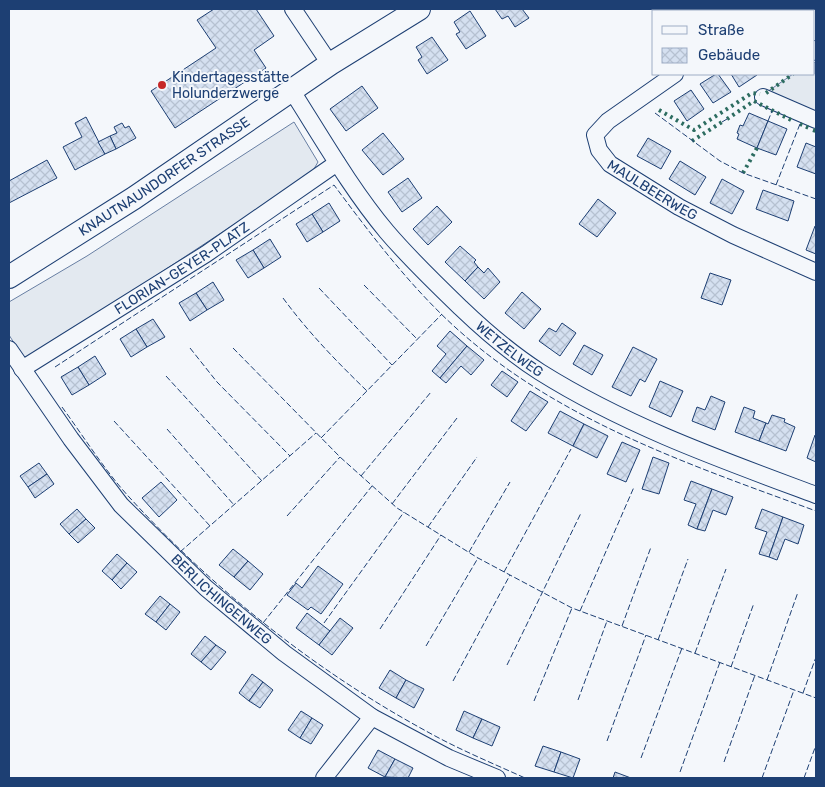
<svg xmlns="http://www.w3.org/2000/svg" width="825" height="787" font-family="Rubik,sans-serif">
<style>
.grass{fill:#e3e9f0;stroke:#687fa3}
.building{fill:url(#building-cross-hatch);stroke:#1d3f73}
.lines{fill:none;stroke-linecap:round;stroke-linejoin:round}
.street-casing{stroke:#1d3f73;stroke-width:18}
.secondary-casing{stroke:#1d3f73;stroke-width:24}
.street{stroke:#f4f7fb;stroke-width:16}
.secondary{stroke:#f4f7fb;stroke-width:22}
.hedge{stroke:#2c6c60;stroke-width:4;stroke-dasharray:2.5 4;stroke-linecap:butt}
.fence{stroke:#1d3f73;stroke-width:1;stroke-dasharray:6 2.5;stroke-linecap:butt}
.poi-dot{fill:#c62828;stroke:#f4f7fb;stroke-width:2}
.labels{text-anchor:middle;stroke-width:4;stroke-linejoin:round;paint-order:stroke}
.poi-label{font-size:14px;fill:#1d3f73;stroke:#f4f7fb;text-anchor:start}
.street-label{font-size:14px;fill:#1d3f73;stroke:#f4f7fb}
</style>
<defs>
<pattern id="building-cross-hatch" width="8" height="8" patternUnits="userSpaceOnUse" patternTransform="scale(1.25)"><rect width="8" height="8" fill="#d5e0f0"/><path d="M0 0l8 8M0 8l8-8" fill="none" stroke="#b6c1d1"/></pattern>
</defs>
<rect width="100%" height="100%" fill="#f4f7fb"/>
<!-- grass -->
<g class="grass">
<polygon points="814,62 816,64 816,117 764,94 793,74 814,74"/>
<polygon points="294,122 318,162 311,174 32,357 23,357 9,335 9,302 87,256"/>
</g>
<!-- building -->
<g class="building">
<polygon points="214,9 256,9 274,36 254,50 266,68 175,128 151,91 216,48 197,20"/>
<polygon points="495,9 522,9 529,18 515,27 508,16 502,19"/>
<polygon points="470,11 486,36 466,49 456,34 460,32 454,22"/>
<polygon points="432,37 448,60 427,74 418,60 422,57 416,47"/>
<polygon points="716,74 718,74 731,92 713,103 700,84"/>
<polygon points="731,74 756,74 757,75 739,87"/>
<polygon points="362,86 378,108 346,131 330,109"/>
<polygon points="691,90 704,109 687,121 674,101"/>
<polygon points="749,113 768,121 757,148 737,139 739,134 737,133 740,125 743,126"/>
<polygon points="86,117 105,154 75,170 63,147 82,137 75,123"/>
<polygon points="768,121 787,129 776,155 757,148"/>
<polygon points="122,123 125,128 129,126 136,138 116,149 110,136 117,133 114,127"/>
<polygon points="383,133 404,159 383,175 362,150"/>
<polygon points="110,136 116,149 105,154 98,142"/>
<polygon points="648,138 671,151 661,169 637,156"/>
<polygon points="806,143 816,147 816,174 797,167"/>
<polygon points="47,160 57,178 9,203 9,181"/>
<polygon points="680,161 706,177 695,195 669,179"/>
<polygon points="408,178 422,198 402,212 388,192"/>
<polygon points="722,179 744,191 732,214 710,203"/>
<polygon points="763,190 794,201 788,221 756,209"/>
<polygon points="598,199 616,213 597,237 579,224"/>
<polygon points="329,203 340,221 323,232 312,214"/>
<polygon points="437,206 452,222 428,245 413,229"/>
<polygon points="312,214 323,232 307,242 296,224"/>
<polygon points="815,226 816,226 816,254 806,250"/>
<polygon points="270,239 281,257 264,268 253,250"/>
<polygon points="460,246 476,260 474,262 478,267 465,281 445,262"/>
<polygon points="253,250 264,268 248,278 236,260"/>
<polygon points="478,267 484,273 488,268 500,282 484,299 465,281"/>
<polygon points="710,273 731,280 722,305 701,298"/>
<polygon points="213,282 224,300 207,310 196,293"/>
<polygon points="522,292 541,309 524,329 505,313"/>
<polygon points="196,293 207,310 190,321 179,303"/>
<polygon points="153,319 165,337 147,347 136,329"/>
<polygon points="562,323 576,333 560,356 539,341 549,328 556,332"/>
<polygon points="136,329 147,347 131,357 120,339"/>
<polygon points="450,331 467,346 440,378 432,371 446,354 437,346"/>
<polygon points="584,345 603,355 592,375 573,364"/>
<polygon points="467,346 484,360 471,375 461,366 446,383 440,378"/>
<polygon points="633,347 657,359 645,382 640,379 631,396 612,387"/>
<polygon points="95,356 106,374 89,385 78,367"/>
<polygon points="78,367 89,385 72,395 61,377"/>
<polygon points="502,371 518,382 507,397 491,385"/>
<polygon points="660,381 683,391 671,417 649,407"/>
<polygon points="530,391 548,402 526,431 511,421"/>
<polygon points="711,396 725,402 715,430 692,421 697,407 705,410"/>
<polygon points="744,407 755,411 753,418 766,423 759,441 735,432"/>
<polygon points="560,411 584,424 573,446 548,433"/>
<polygon points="772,415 785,419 784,422 795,427 786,451 759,441 766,423 768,424"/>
<polygon points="584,424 608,436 597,458 573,446"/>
<polygon points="815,435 816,435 816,462 807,458"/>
<polygon points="622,442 640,450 626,482 607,474"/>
<polygon points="653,457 669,463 659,494 642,489"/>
<polygon points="39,463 47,474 28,487 20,476"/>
<polygon points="47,474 54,484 35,498 28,487"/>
<polygon points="691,481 712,489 697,529 688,525 696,504 684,500"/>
<polygon points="161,482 177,500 159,517 142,498"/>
<polygon points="712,489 733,497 726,515 713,510 705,531 697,529"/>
<polygon points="77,509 86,519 69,534 60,524"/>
<polygon points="762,509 783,517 769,557 759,554 767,532 755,528"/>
<polygon points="783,517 804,525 798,544 785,539 777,560 769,557"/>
<polygon points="86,519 95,528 78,543 69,534"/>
<polygon points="233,549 248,561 234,577 219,565"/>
<polygon points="117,554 127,563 112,580 102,571"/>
<polygon points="248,561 263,574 250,590 234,577"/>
<polygon points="127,563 137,572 121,589 112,580"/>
<polygon points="318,566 343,584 321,614 311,607 308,610 287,595 296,583 302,588"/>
<polygon points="160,596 170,604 156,622 145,614"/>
<polygon points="170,604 180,612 166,630 156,622"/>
<polygon points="307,613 330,631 319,645 296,628"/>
<polygon points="340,618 353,628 332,655 319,645"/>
<polygon points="205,636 216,645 201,662 191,654"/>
<polygon points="216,645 226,652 211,670 201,662"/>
<polygon points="390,670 406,680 396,698 379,688"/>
<polygon points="252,674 263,682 249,701 239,693"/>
<polygon points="406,680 424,689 414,708 396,698"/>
<polygon points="263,682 273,690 260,708 249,701"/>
<polygon points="301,711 312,718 300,738 288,730"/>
<polygon points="464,711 482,719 473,738 456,730"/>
<polygon points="312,718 323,725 311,744 300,738"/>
<polygon points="482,719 500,727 492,746 473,738"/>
<polygon points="543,746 561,752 554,772 535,766"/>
<polygon points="378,750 395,759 385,777 368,768"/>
<polygon points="561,752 580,759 573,778 554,772"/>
<polygon points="395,759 413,768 408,778 385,777"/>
<polygon points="615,772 631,778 613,778"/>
</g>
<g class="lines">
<!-- street casing -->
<g class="street-casing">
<g id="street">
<polyline points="293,9 330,64"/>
<polyline points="783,9 785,11"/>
<polyline points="763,11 767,9"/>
<polyline points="814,49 816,52"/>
<path id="s1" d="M675,74l-67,47 -13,14 4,15 11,14 69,43 54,28 83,37"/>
<path id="s2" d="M292,91c30,47 59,98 95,141 23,27 48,51 74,76 24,23 51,46 79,64 86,54 182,88 276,123"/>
<polyline points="763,97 816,120"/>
<path id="s3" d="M9,349l62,90 50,66 85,83 78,65 88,64 77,41 48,20"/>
<path id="s4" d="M22,369l184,-115 131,-91"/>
<polyline points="324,778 372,717"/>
</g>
</g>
<!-- secondary casing -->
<g class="secondary-casing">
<g id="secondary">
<path id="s5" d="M9,277l125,-79 196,-134 89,-55"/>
</g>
</g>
<!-- street -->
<use href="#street" class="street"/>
<!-- secondary -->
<use href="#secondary" class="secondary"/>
<!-- hedge -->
<g class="hedge">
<polyline points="766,93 793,74"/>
<polyline points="659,110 694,130 752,93 760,94"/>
<polyline points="727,119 754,101 791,120"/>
<polyline points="800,124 809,128"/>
<polyline points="813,130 816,131"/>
<polyline points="692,141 722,122"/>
<polyline points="743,173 757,148"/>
</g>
<!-- fence -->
<g class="fence">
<polyline points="655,113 720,161 743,173 816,199"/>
<polyline points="768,121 772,111"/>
<polyline points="722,122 727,119"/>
<polyline points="776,185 800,124"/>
<polyline points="364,285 417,339"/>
<polyline points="319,288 392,365"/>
<path d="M283,298c25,34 54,64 84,93"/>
<polyline points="190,348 217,382 290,456"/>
<polyline points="233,348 340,457 397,508 478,558 572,608 816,698"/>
<path d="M55,367l279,-182c41,55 84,112 137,156 100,84 225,126 345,170"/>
<polyline points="166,376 262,481"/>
<path d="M62,407c22,30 43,64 68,91 85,93 186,173 296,233 32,18 66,32 99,47"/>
<polyline points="114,421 210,526"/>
<polyline points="167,429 234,505"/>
<polyline points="321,438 442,314"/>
<polyline points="361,476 431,392"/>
<polyline points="392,504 457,418"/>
<polyline points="287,516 340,457"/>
<polyline points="428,527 477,457"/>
<polyline points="180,552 316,433"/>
<polyline points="469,552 510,482"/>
<polyline points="504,572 571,449"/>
<polyline points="580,611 634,487"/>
<polyline points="263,623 372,486"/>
<polyline points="324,623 404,512"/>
<polyline points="622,626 651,547"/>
<polyline points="380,629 441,535"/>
<polyline points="658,640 688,559"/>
<polyline points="426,646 478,558"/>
<polyline points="695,653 726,569"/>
<polyline points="507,665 581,513"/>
<polyline points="731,667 754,603"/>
<polyline points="767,680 798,592"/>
<polyline points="453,681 510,575"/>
<polyline points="803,693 816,657"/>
<polyline points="578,700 607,621"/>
<polyline points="534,701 572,608"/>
<polyline points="607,741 646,635"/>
<polyline points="641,758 682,648"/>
<polyline points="724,762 755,675"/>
<polyline points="680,772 720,662"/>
<polyline points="762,778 794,690"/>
<polyline points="804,778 816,745"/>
</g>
</g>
<!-- markers -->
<circle class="poi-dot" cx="162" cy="85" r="5"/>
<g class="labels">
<!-- poi labels -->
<g class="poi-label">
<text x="172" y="82">Kindertagesstätte<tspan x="172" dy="16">Holunderzwerge</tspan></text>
</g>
<!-- street labels -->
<g class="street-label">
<text dy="5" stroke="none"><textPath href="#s5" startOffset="185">KNAUTNAUNDORFER STRASSE</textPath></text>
<text dy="5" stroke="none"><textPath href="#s1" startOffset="184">MAULBEERWEG</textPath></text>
<text dy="5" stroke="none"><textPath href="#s4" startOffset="189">FLORIAN-GEYER-PLATZ</textPath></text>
<text dy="5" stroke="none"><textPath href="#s2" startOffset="340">WETZELWEG</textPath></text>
<text dy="5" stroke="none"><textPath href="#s3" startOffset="330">BERLICHINGENWEG</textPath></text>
</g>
</g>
<!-- border -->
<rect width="825" height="787" fill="none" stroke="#1d3f73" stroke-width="20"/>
<!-- legend -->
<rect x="652" y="10" width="162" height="65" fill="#f4f7fb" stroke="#9eadc5"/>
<rect x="662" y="26" width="25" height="8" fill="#f4f7fb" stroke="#9eadc5"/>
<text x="698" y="35" font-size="15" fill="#1d3f73">Straße</text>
<rect x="662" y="48" width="25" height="15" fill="url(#building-cross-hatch)" stroke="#9eadc5"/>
<text x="698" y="60" font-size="15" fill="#1d3f73">Gebäude</text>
</svg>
